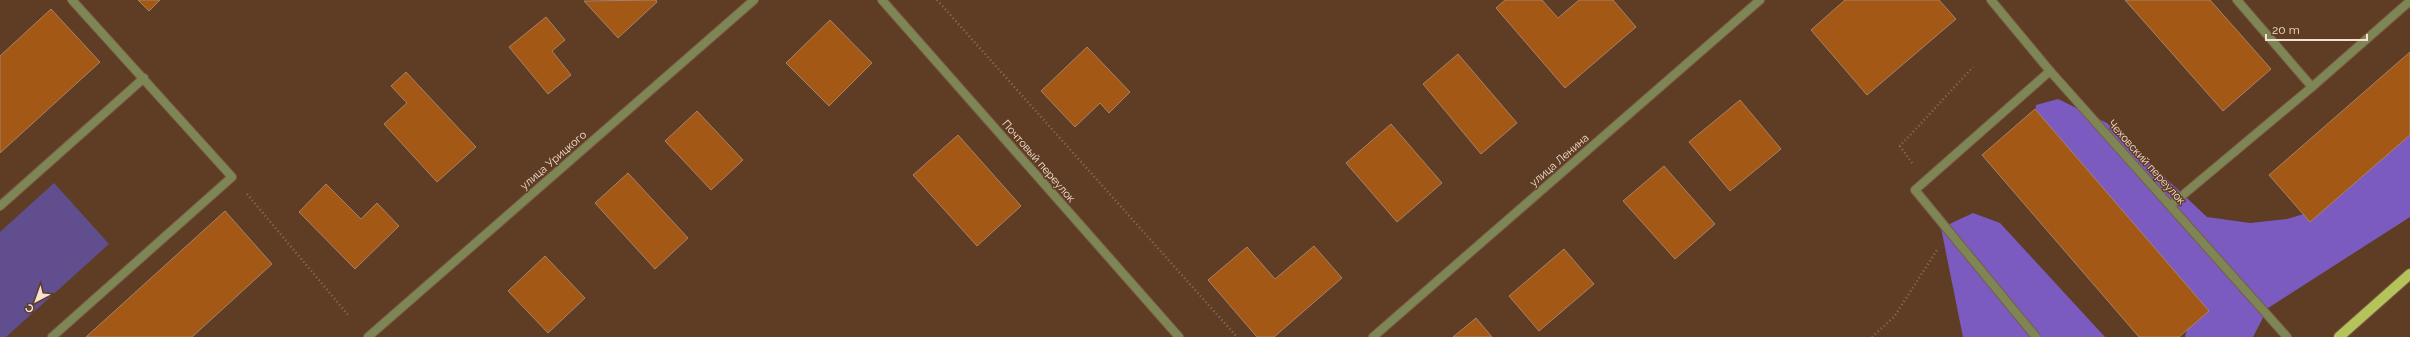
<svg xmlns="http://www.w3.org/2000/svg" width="2410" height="337" font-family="Raleway,sans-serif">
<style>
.green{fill:#614e8f}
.forest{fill:#7b5bc0}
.building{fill:#a35816;stroke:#a88268}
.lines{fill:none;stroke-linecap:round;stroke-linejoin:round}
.service-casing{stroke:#7a5b44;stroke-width:10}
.minor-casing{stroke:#7a5b44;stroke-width:10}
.primary-casing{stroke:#7a5b44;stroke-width:12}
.path{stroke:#8d6f59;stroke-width:2.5;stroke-dasharray:1 3;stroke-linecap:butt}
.service{stroke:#7e8655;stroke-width:8}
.minor{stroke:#7e8655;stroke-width:8}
.primary{stroke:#b5c35b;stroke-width:10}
.labels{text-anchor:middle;stroke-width:3;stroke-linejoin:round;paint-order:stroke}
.street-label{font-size:11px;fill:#f6e1d3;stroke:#5f3d24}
</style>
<rect width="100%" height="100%" fill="#5f3d24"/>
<!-- green -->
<polygon class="green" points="54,183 109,244 6,337 0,337 0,232"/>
<!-- forest -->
<g class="forest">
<polygon points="2058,99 2107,123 2207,217 2250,223 2287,219 2304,214 2410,130 2410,217 2268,308 2253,337 2185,337 2194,304 2034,125 2036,105"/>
<polygon points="1973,213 2000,223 2105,337 1963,337 1941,228"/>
</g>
<!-- building -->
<g class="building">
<polygon points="138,0 160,0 149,11"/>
<polygon points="656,0 657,2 618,38 584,1"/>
<polygon points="1505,0 1542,0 1558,18 1579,0 1613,0 1636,27 1565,88 1496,8"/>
<polygon points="1845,0 1939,0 1956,19 1867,95 1811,30"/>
<polygon points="2125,0 2210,0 2271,69 2223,111"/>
<polygon points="51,9 100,62 0,153 0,56"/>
<polygon points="546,17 565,40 552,51 571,75 548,94 509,47"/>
<polygon points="830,20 872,63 829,106 786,63"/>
<polygon points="1087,47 1130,92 1109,113 1100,103 1075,127 1041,91"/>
<polygon points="2410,52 2410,135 2310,222 2269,175"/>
<polygon points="1458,54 1517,123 1481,154 1423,84"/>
<polygon points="406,72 476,147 437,182 384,124 407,103 391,86"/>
<polygon points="1740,100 1781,149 1730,191 1689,142"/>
<polygon points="2035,109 2209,311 2179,337 2139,337 1982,155"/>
<polygon points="697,111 743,160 711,190 665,141"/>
<polygon points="1391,124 1442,183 1397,222 1346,163"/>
<polygon points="958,135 1021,206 977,246 913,175"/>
<polygon points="1664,166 1715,224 1675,259 1623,201"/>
<polygon points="628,173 688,238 655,269 595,203"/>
<polygon points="326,184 361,219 377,203 399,226 355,269 299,212"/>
<polygon points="225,211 272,264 192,337 86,337"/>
<polygon points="1314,246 1342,278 1274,337 1257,337 1208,280 1247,247 1275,279"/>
<polygon points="1564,249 1594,284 1539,331 1509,296"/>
<polygon points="545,256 585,298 548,333 508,291"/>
<polygon points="1476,318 1492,337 1453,337"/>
</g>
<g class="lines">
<!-- service casing -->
<g class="service-casing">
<g id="service">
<polyline points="2312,87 2410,1"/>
<polyline points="2171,205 2312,87 2237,0"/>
<polyline points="0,206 144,78"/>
<polyline points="52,337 232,177 72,0"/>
<polyline points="2036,337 1915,190 2050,71"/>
</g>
</g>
<!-- minor casing -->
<g class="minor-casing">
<g id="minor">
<polyline points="882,0 1179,337"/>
<polyline points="1991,0 2050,71 2287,337"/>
<polyline points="368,337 754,0"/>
<polyline points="1373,337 1760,0"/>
</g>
</g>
<!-- primary casing -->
<g class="primary-casing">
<polyline id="primary" points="2339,337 2410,274"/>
</g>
<!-- path -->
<g class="path">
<polyline points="937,0 1237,337"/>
<polyline points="1912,163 1900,146 1973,67"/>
<polyline points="247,194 349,316"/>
<polyline points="1872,337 1894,317 1937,250"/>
</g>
<!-- service -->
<use href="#service" class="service"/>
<!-- minor -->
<use href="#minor" class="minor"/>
<!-- primary -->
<use href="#primary" class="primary"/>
</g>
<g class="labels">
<!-- street labels -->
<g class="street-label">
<text transform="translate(553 160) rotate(-41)" y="4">улица Урицкого</text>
<text transform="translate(1559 160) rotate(-41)" y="4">улица Ленина</text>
<text transform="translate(1039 161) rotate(49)" y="4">Почтовый переулок</text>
<text transform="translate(2147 162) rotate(48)" y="4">Чеховский переулок</text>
</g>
</g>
<!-- north arrow -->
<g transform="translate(36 301) rotate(221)" stroke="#5f3d24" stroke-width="3" paint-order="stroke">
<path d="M0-3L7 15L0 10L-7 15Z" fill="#f6e1d3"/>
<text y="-6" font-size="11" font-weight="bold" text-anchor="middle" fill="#f6e1d3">С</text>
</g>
<!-- scale -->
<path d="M2266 34v6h101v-6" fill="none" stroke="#f6e1d3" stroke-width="2"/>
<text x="2272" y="34" font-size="12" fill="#f6e1d3" stroke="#5f3d24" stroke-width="3" paint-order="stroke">20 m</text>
</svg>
